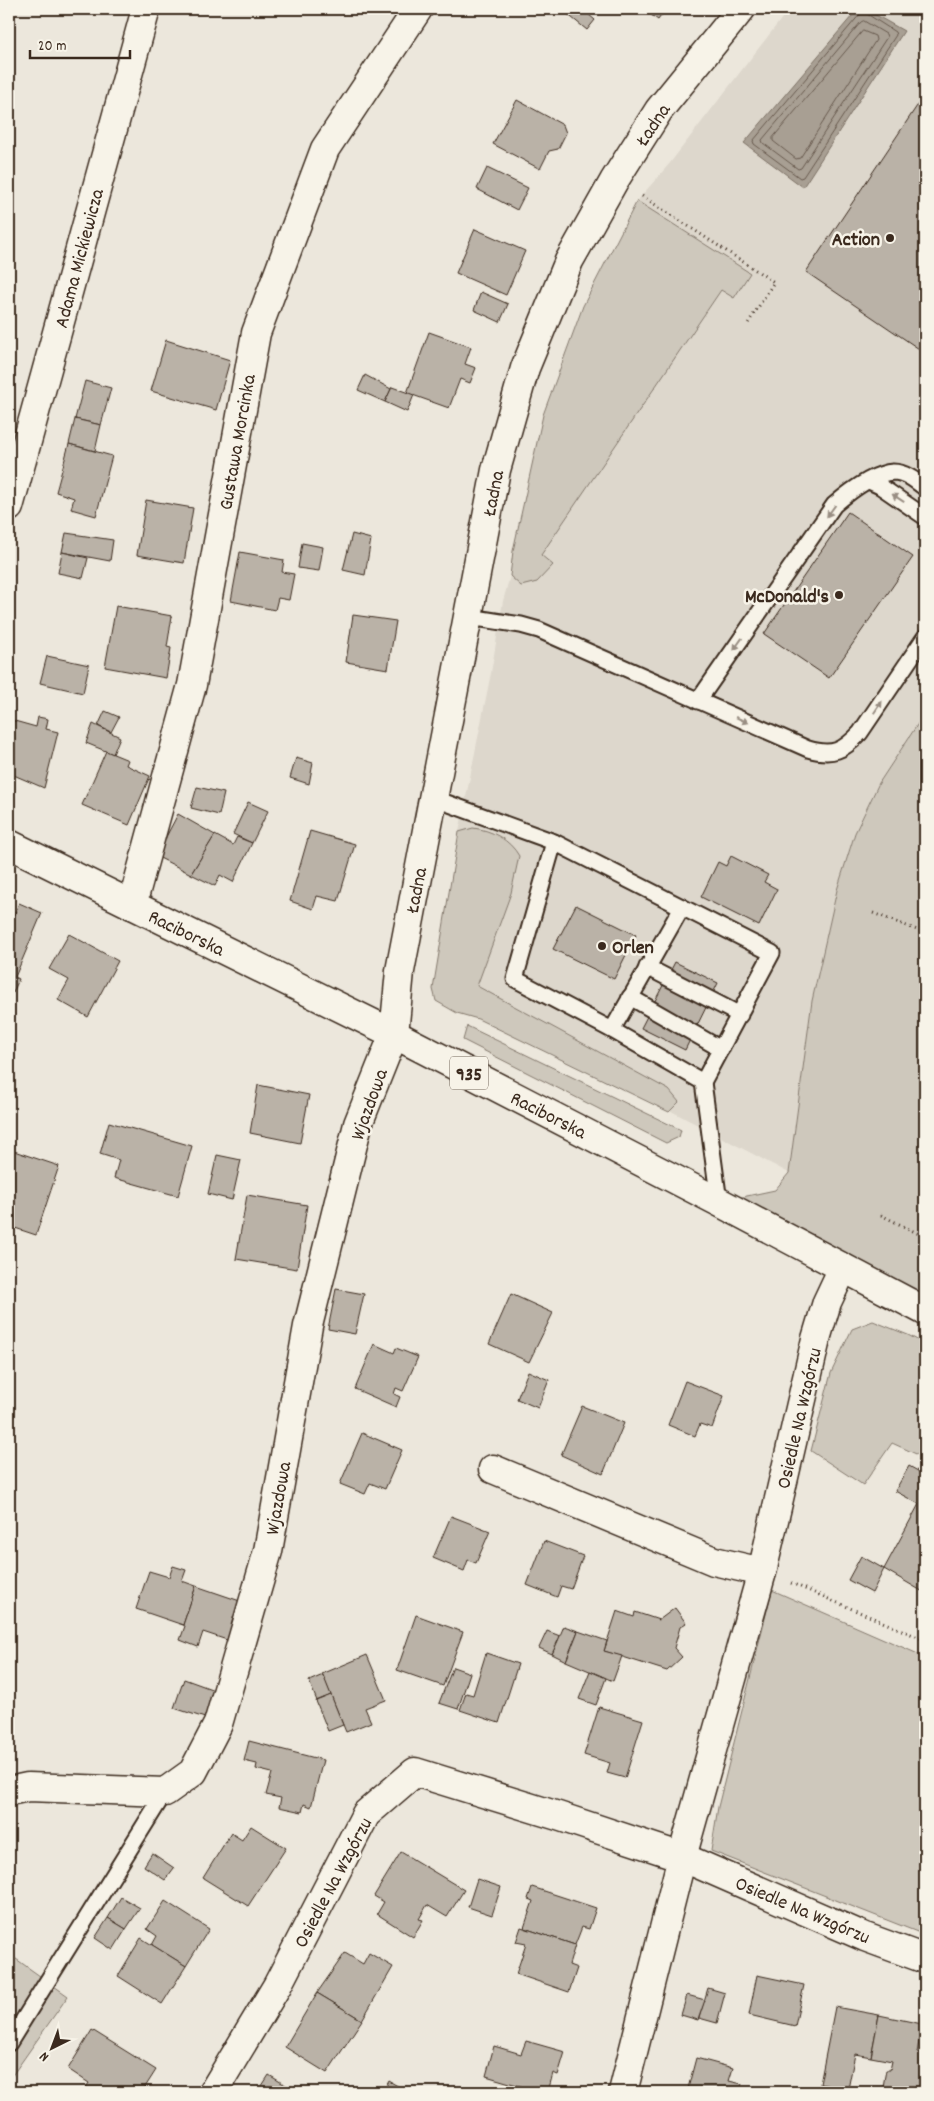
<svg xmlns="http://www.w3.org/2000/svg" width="934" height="2101" font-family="Dekko,sans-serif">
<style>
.built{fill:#ddd7cc}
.green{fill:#cec8bc;stroke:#84796d}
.water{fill:#a89f93;stroke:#7c7064}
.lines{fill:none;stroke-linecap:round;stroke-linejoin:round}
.shore{stroke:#67594d;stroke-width:1}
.building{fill:#bab2a7;stroke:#3b2a1e}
.lane-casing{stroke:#3b2a1e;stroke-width:19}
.street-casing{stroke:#3b2a1e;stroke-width:31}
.primary-casing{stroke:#3b2a1e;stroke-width:31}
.path{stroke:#3b2a1e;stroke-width:3;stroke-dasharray:1 4;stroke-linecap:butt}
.lane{stroke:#f7f3e8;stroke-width:15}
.street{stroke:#f7f3e8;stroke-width:28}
.primary{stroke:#f7f3e8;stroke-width:28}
.oneway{fill:#998e83}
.poi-dot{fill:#3b2a1e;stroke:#f7f3e8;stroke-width:2}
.labels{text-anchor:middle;stroke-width:5;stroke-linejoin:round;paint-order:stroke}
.shield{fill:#f7f3e8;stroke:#73665b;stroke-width:1}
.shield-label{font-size:19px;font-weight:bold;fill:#3b2a1e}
.street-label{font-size:20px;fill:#3b2a1e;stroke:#f7f3e8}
.poi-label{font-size:20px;font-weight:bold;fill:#3b2a1e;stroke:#f7f3e8;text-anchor:end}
</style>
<rect width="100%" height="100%" fill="#ece7dc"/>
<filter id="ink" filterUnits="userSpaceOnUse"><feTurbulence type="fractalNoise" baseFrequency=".02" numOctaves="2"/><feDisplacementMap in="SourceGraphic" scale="10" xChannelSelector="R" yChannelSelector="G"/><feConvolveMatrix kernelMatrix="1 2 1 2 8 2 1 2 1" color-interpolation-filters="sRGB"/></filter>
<g filter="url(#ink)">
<!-- built -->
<polygon class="built" points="789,9 925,9 925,713 879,783 855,833 837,890 812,1001 789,1173 460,1000 440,946 459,832 491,673 503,601 510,576 513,551 532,464 543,415 583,306 637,201 670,163"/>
<!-- green -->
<g class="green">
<polygon points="637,201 750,273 734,298 721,290 541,555 553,565 537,582 521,586 510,576 513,551 543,415 583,306"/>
<polygon points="925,713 925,1311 719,1202 775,1190 789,1173 812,1001 837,890 855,833 879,783"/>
<path d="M473,828c19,2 37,12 46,28l-8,37 -34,93 192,104 10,12 -10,10 -191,-93 -21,-6 -21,-12 -3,-12 26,-157z"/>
<polygon points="467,1026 681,1130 679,1137 666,1143 463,1040"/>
<polygon points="873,1321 908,1335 925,1344 925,1458 892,1443 863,1485 811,1451 831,1373 852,1329"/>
<polygon points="772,1590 925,1657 925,1935 711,1851 718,1807"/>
<polygon points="9,1954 68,1996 9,2080"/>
</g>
<!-- water -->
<polygon class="water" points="858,9 865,9 904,31 803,187 744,143"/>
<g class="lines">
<!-- shore -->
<g class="shore">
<polygon points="864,12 895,32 896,35 803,177 800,178 754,144 753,141 861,13"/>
<polygon points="864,21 886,34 887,37 801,168 798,169 763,143 762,140 861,22"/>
<polygon points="863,31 875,36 876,40 800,158 796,159 773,141 773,138"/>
</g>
</g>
<!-- building -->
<g class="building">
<polygon points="561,9 582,9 595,20 587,30"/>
<polygon points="643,9 666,9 658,20"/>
<polygon points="925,94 925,353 806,272"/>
<polygon points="517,100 563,125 566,133 558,149 549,151 540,169 493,144"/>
<polygon points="487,168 528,188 517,210 477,189"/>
<polygon points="475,229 525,251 506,295 456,273"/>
<polygon points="481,292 508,304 500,322 474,310"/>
<polygon points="429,332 471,347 465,364 476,368 470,383 460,379 449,408 407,393"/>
<polygon points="166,340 230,360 216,410 151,391"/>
<polygon points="365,375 391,389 385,402 358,390"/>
<polygon points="85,381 111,388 101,425 75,419"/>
<polygon points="392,387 414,395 407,412 385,402"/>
<polygon points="75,419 101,425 95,451 69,444"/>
<polygon points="69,444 112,456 96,516 71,509 74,498 56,492"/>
<polygon points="146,500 193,508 184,563 137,555"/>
<polygon points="848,512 913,557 829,678 764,634"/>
<polygon points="66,533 113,540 110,561 62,552"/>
<polygon points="352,534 371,539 365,575 343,570"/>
<polygon points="302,543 323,547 319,571 298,568"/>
<polygon points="62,552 88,558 83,578 58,573"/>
<polygon points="240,552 284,560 282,572 294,574 289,600 278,598 275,610 231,601"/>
<polygon points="116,606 172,616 167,647 171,648 166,678 105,667"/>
<polygon points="353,615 396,621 388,669 346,662"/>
<polygon points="47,656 89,665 83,693 40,683"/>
<polygon points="105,711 119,717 111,732 98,726"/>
<polygon points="38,717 48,719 46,729 58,732 44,788 9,773 9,729 11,720 36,727"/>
<polygon points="93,724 120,737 113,754 86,743"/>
<polygon points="106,751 128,760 126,765 150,776 129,825 82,805"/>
<polygon points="296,758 313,763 309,784 290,778"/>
<polygon points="197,787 224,793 219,815 191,808"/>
<polygon points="248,802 268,811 252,843 233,834"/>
<polygon points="178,814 215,835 191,874 156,856"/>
<polygon points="310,831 355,844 338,901 317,896 313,909 290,901"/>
<polygon points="215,835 233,845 237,837 252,843 233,882 220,875 215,886 191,874"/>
<polygon points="731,856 768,875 764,882 777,889 759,926 701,897 718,862 726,866"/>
<polygon points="19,903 42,913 15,977 19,979 13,993 9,991 9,927"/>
<polygon points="576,905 636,935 614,979 553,949"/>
<polygon points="69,934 118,961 88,1017 58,1000 69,980 49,969"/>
<polygon points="675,962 718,983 685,1050 641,1028"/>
<polygon points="258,1085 309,1095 300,1143 250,1133"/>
<polygon points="109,1122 192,1146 178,1196 114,1178 119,1160 100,1154"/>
<polygon points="11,1150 59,1166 36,1235 9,1226 9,1156"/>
<polygon points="217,1155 241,1160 232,1200 208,1194"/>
<polygon points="247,1195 307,1205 297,1269 236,1259"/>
<polygon points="336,1289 364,1294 355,1334 328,1329"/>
<polygon points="511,1294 553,1313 529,1362 489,1344"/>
<polygon points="374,1344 394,1353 396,1348 418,1357 403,1391 396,1388 394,1394 400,1397 396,1407 355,1389"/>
<polygon points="528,1371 549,1380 538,1408 517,1399"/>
<polygon points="685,1381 724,1396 712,1428 700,1424 695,1436 668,1425"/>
<polygon points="582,1406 624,1423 603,1474 561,1455"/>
<polygon points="362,1433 402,1450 385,1489 370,1483 365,1494 340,1484"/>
<polygon points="909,1466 925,1475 925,1593 884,1569 919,1504 895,1491"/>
<polygon points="451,1516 490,1531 476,1563 468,1560 464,1571 433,1558"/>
<polygon points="544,1541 583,1556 571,1589 561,1586 557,1597 527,1585"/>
<polygon points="861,1556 884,1569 872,1593 848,1580"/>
<polygon points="173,1566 186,1570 182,1581 196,1586 183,1625 136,1609 149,1571 169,1577"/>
<polygon points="196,1586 240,1601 227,1640 203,1632 198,1647 180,1640 185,1626 183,1625"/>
<polygon points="675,1608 686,1623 680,1627 674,1648 682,1657 667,1671 604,1651 617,1611 634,1617 635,1612 659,1620"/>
<polygon points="416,1615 463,1632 443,1686 397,1670"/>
<polygon points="564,1626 578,1631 566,1661 552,1654"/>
<polygon points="547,1631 560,1636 552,1654 539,1648"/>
<polygon points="578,1631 607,1641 604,1651 622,1656 613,1681 566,1661"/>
<polygon points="486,1653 518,1664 499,1723 460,1710 466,1693 473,1695"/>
<polygon points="367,1655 386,1700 365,1708 371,1722 346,1732 322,1674"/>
<polygon points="453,1667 470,1673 458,1709 439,1703"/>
<polygon points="590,1671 606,1678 596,1705 579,1699"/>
<polygon points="323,1675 331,1695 317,1701 309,1681"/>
<polygon points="184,1679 217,1691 208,1719 174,1708"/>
<polygon points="331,1695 343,1725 328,1731 316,1701"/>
<polygon points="599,1707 643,1720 625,1778 607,1773 610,1763 584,1755"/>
<polygon points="249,1741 323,1760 311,1807 304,1804 302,1812 279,1807 281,1798 266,1795 272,1773 256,1769 257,1764 244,1761"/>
<polygon points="251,1826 286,1848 248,1906 203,1878 231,1833 242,1840"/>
<polygon points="401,1852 464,1890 447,1917 427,1905 419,1919 423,1920 413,1937 377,1914 384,1902 374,1896"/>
<polygon points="152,1853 174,1868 165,1880 144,1866"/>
<polygon points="477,1879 501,1887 492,1915 468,1907"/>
<polygon points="532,1887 596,1908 589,1929 582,1927 575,1945 524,1928 533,1901 528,1899"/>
<polygon points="121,1897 140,1908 126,1929 108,1918"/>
<polygon points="165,1901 209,1929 186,1966 152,1945 157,1936 147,1929"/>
<polygon points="108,1918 126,1929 113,1950 95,1938"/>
<polygon points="521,1927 575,1945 569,1965 577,1968 569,1992 516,1974 526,1944 516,1942"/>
<polygon points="141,1938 186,1966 162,2004 118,1976"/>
<polygon points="345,1953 363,1964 369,1953 393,1967 362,2020 317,1993"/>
<polygon points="757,1975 804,1985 795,2026 749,2015"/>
<polygon points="708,1988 725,1993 717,2023 699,2018"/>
<polygon points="317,1993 362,2020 327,2073 285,2047"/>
<polygon points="687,1995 705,2000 698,2020 681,2015"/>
<polygon points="835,2007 879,2015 871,2057 855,2054 848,2089 820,2084"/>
<polygon points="879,2015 922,2024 917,2053 925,2055 925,2092 882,2092 886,2070 890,2070 892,2061 871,2057"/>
<polygon points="92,2030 156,2070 142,2092 83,2092 89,2083 68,2069"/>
<polygon points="526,2041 565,2052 558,2075 553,2073 548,2092 541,2092 486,2076 494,2046 521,2054"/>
<polygon points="696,2058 733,2068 729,2081 742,2084 739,2092 687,2092"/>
<polygon points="269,2075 297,2092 258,2092"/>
<polygon points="389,2081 408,2092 383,2092"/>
</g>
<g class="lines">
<!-- lane casing -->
<g class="lane-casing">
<g id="lane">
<polyline points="869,481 880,486 925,517"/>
<path d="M469,617l52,8 18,5 269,119c25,7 35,2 52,-16l65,-96"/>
<path d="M698,701l136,-196c14,-12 40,-32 59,-33 12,0 23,9 32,16"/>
<polyline points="433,798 554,842 515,979 612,1030 703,1082 719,1202"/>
<polyline points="554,842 772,953 703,1082"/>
<polyline points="647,967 740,1015"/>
<polyline points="630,997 721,1049"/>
<polyline points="612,1030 682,907"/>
<polyline points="9,2043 165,1792"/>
</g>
</g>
<!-- street casing -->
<g class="street-casing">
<g id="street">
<polyline points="9,507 146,9"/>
<polyline points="132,905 192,685 256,333 325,149 418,9"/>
<polyline points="493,1469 714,1561 762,1572"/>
<polyline points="9,1791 28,1787 165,1792 193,1772 218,1724 268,1551 308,1326 358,1124 394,1034 400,971 496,470 525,368 569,261 614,181 659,110 741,9"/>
<polyline points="213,2092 277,1986 366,1814 415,1772 558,1816 682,1857 865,1937 925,1959"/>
<polyline points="623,2092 682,1857 762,1572 816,1339 827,1302 843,1268"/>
</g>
</g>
<!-- primary casing -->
<g class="primary-casing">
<polyline id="primary" points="9,844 394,1034 719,1202 925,1311"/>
</g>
<!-- path -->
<g class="path">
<polyline points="642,196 774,282 747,325"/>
<polyline points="873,913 925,933"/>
<polyline points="881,1215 925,1237"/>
<polyline points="791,1583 925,1640"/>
</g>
<!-- lane -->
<use href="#lane" class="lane"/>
<!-- street -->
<use href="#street" class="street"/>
<!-- primary -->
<use href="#primary" class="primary"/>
</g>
<!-- one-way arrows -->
<defs><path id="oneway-solid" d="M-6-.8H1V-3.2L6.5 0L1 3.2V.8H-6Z" transform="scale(1.25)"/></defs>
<g class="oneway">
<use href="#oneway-solid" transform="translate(898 498) rotate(-146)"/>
<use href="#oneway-solid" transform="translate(831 511) rotate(126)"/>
<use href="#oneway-solid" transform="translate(738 644) rotate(125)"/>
<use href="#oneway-solid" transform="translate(878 707) rotate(-56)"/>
<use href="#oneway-solid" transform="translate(742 720) rotate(24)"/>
</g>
</g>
<!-- markers -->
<g class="poi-dot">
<circle cx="890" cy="238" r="5"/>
<circle cx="839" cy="595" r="5"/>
<circle cx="602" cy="946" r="5"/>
</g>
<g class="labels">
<!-- shield labels -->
<rect class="shield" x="450" y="1056.5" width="38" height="33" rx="4"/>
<g class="shield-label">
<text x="469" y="1080">935</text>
</g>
<!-- street labels -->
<g class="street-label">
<text transform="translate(652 124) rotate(-56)" y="7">Ładna</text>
<text transform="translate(78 258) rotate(-75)" y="7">Adama Mickiewicza</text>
<text transform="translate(236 442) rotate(-80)" y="7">Gustawa Morcinka</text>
<text transform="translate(492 493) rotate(-79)" y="7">Ładna</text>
<text transform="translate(415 890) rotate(-79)" y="7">Ładna</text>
<text transform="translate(187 932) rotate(26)" y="7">Raciborska</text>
<text transform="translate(368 1104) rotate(-70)" y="7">Wjazdowa</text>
<text transform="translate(549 1114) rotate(27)" y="7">Raciborska</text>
<text transform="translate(798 1418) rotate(-77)" y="7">Osiedle Na Wzgórzu</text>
<text transform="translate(277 1498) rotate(-80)" y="7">Wjazdowa</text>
<text transform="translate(332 1882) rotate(-62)" y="7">Osiedle Na Wzgórzu</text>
<text transform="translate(803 1909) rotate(23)" y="7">Osiedle Na Wzgórzu</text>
</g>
<!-- poi labels -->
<g class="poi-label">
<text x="880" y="245">Action</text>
<text x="829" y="602">McDonald's</text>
<text x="612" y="953" text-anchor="start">Orlen</text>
</g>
</g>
<!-- margin -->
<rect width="934" height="2101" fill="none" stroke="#f7f3e8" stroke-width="30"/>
<rect x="15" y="15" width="904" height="2071" fill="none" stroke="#3b2a1e" stroke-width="2" filter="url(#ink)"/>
<!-- north arrow -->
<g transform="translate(52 2048) rotate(222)" stroke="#f7f3e8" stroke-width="4" paint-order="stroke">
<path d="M0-4L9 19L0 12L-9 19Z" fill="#3b2a1e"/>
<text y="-8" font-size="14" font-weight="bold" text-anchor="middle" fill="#3b2a1e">N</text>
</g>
<!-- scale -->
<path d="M30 50v8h100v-8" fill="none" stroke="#3b2a1e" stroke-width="2.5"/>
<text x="38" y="50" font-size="15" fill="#3b2a1e" stroke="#f7f3e8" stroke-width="4" paint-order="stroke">20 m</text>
</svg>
